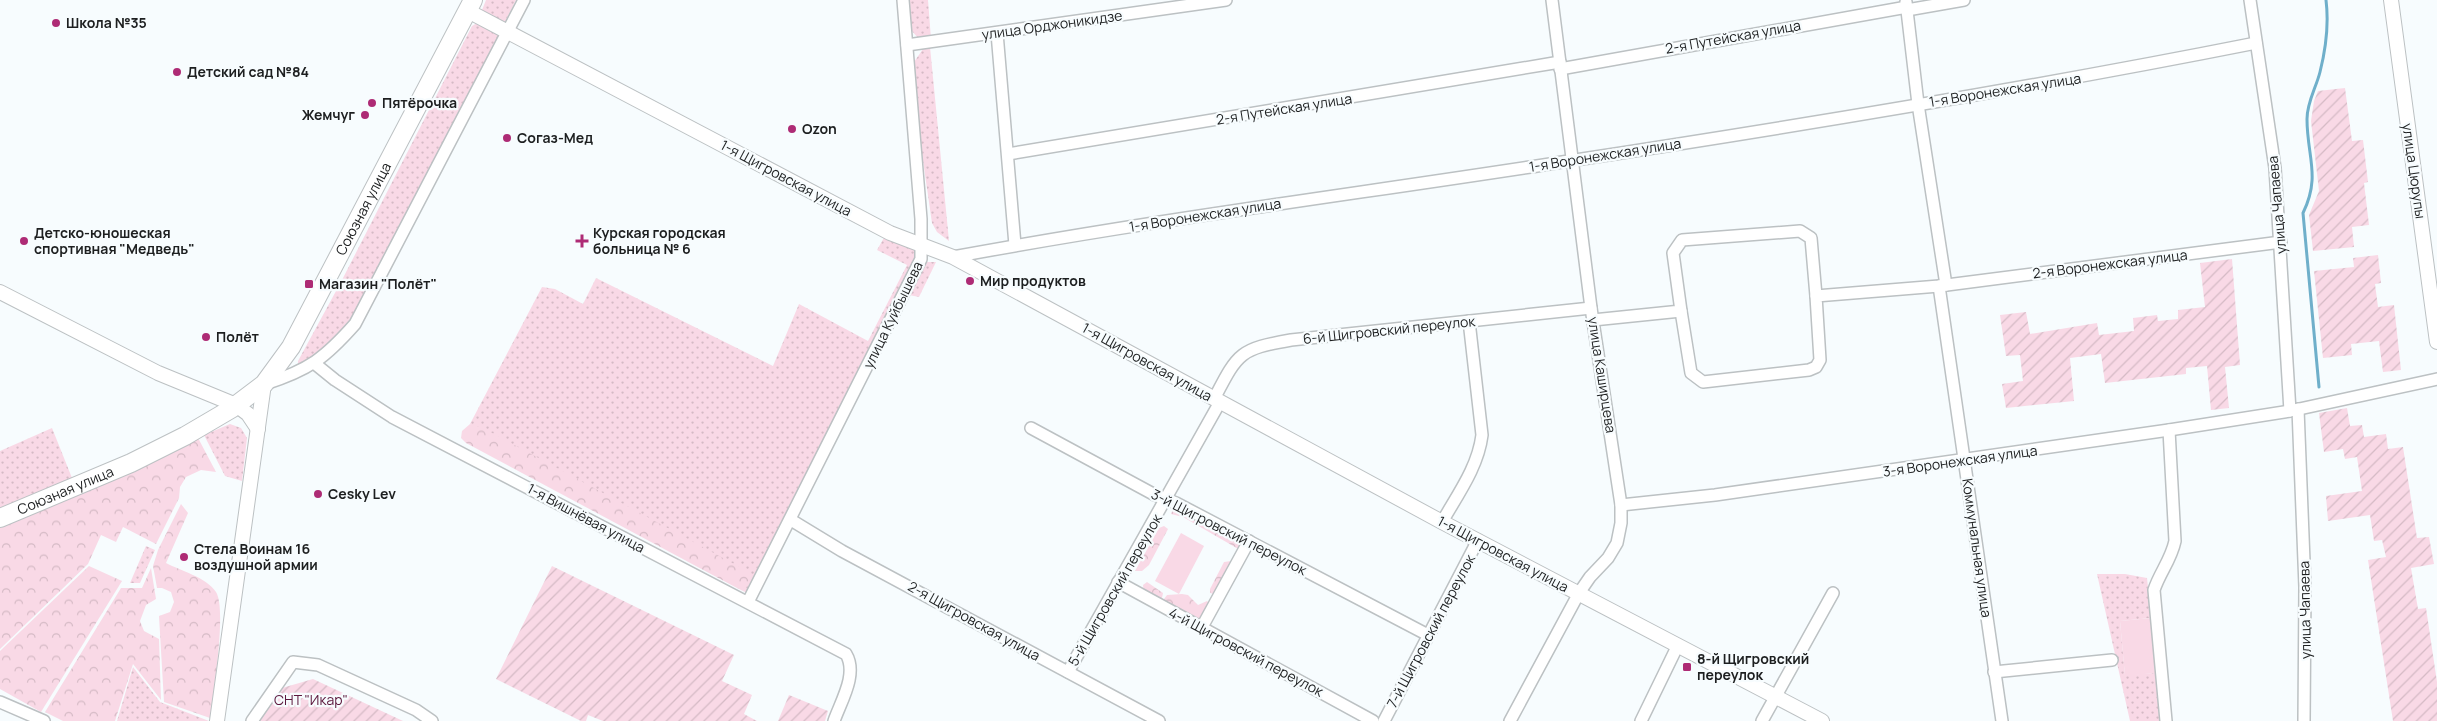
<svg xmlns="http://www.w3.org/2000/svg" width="2437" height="721" font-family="Manrope,sans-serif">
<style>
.grass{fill:url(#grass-dots)}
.forest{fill:url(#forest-crowns)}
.garden{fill:url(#garden-furrows)}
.pitch{fill:#f9d9e6}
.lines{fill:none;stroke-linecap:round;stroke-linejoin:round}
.stream{stroke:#6fafca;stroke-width:3}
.minor-casing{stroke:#bcc1c3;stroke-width:14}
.tertiary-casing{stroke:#bcc1c3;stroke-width:16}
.primary-casing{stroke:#bcc1c3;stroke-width:20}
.minor{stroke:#fff;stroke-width:11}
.tertiary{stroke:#fff;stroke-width:14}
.primary{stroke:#fff;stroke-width:18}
.poi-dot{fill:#ae2b75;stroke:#f7fcfe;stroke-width:2}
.labels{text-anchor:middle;stroke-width:4.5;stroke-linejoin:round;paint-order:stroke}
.poi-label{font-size:14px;font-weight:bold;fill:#1d1f20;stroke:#f7fcfe;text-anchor:start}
.street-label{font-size:14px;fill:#1d1f20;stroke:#f7fcfe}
.park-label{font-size:14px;fill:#5c183d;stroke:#f7fcfe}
</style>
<defs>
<pattern id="grass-dots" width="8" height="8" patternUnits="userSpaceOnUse" patternTransform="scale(1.25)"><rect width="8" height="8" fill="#f9d9e6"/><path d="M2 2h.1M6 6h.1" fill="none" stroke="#d5bac5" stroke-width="1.8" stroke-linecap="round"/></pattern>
<pattern id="forest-crowns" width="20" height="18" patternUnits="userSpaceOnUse" patternTransform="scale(1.25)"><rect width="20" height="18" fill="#f9d9e6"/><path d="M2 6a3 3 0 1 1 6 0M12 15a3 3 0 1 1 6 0" fill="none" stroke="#d5bac5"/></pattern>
<pattern id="garden-furrows" width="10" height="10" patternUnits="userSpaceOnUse" patternTransform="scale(1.25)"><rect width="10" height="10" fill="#f9d9e6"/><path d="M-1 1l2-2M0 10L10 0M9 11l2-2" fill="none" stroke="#d5bac5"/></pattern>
</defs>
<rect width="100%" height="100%" fill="#f7fcfe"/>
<!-- grass -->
<g class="grass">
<path d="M486,0h30l-11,22c-7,1 -21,-6 -23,-12z"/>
<polygon points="909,0 928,0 931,39 918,38 912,31"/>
<polygon points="477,23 499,34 499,36 349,327 338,339 298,367 298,361 342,280 472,26"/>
<polygon points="930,47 949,241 937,232 932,223 921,147 914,62 923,49"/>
<polygon points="885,236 914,248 918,257 749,594 737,588 744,588 470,424 542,287 555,289 583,304 596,278 773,366 799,304 868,341 907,265 877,250"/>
<polygon points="927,262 936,262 919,297 909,295"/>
<polygon points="230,424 241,428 247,438 242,481 225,476 204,435"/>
<polygon points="52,428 72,478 0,508 0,451"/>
<polygon points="146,546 155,550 140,583 130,583"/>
<polygon points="2097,574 2125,574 2147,578 2151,618 2120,621 2125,675 2155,673 2160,721 2130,721"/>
<polygon points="133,667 160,702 209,721 117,721"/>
</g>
<!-- forest -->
<g class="forest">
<polygon points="470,424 483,428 747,571 751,577 744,588 737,588 466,443 461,438 462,431"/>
<polygon points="197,436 216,472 201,470 186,477 180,487 179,498 156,544 123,527 116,542 101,535 88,564 0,649 0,528"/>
<path d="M181,504l7,9 -22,50c15,8 40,14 50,29 11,17 -3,102 -6,126l-46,-16 -5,-86 11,-4 4,-10 -3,-10 -9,-4h-5l-4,-22 5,-16z"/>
<polygon points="1173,509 1242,542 1240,550 1183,517 1171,514"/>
<polygon points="1164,526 1168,529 1149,565 1142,571 1135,571 1159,528"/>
<polygon points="1231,561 1214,594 1210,593 1210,589 1224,562"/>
<polygon points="89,566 122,581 41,712 0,689 0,651"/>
<polygon points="151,568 156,599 146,605 140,621 144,631 159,639 161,700 133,664 115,721 63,721 45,712 121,588 142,588"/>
<polygon points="1147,582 1163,593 1162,598 1157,601 1144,594 1143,585"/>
<polygon points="1182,594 1188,595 1198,605 1207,601 1212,606 1203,622 1197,622 1164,604 1164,599 1167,595"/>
</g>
<!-- garden -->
<g class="garden">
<polygon points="2345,88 2352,141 2363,140 2368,182 2364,183 2369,225 2352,227 2354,247 2313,251 2309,215 2319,191 2311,121 2314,101 2318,91"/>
<polygon points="2378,255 2381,283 2375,284 2378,307 2394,305 2401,370 2383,372 2379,341 2351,344 2352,355 2323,358 2314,271 2354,267 2353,258"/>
<polygon points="2232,259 2240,365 2225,367 2229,408 2211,410 2207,366 2186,368 2186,374 2105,383 2101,354 2070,358 2074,401 2006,408 2002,384 2023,381 2020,355 2006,356 2000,315 2026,312 2030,334 2097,323 2099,335 2134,331 2133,318 2157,315 2158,321 2178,319 2178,310 2205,307 2200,263"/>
<polygon points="2347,408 2350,426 2362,425 2364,437 2386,434 2388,449 2403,447 2417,538 2429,537 2434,564 2411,568 2418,609 2426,608 2437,682 2437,721 2393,721 2368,560 2386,557 2382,540 2374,541 2370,515 2328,521 2326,496 2362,491 2357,457 2345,459 2343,449 2324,452 2319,413"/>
<polygon points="552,566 734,655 722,681 752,695 744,714 757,721 603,721 588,715 586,721 581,721 496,679"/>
<polygon points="313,679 403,721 258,721 282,688"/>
<polygon points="789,695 828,711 825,721 778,721"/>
</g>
<!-- pitch -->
<g class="pitch">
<polygon points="1181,533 1204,546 1179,594 1155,581"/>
<polygon points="2151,618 2155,673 2125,676 2120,621"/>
</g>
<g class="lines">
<!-- stream -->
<path class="stream" d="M2319,387l-16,-174c18,-37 4,-56 4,-94 0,-17 9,-31 13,-47 6,-24 9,-48 6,-72"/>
<!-- minor casing -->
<g class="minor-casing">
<g id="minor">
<polyline points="2250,0 2275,168 2290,411"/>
<polyline points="1906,2 1918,104 1946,285"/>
<polyline points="1907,10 1964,0"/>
<polyline points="997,33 1015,245"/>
<polyline points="907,45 1226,0"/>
<polyline points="1560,69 1907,7"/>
<polyline points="1008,154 1560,62"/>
<path d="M953,257c204,-38 411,-64 616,-96 230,-35 460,-73 687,-118"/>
<polyline points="1939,286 2002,721"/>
<polyline points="1681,311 1691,373 1703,382 1809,370 1816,367 1820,360 1816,296 1939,286 2281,242"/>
<polyline points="1593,320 1681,311 1673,253 1682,240 1800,231 1811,238 1816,296"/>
<path d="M314,363l21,17 57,37 454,237c12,20 -5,47 -12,67"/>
<path d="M265,384c44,-14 60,-26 90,-60l169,-324"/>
<path d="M1214,399c24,-46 25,-50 77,-59l300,-32"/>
<polyline points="2298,409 2305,587 2304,721"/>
<polyline points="1031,428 1155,495 1176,503 1428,635"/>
<polyline points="1621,505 1715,495 2169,430 2290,411 2437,379"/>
<polyline points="791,520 842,551 1159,721"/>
<path d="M1442,522c16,-28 36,-55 40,-87l-13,-114"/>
<polyline points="1118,582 1373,721"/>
<polyline points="748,602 921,259 921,219 903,0"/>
<polyline points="1202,627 1249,541"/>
<polyline points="1068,672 1220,402"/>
<polyline points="1994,672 2112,660"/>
<polyline points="0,702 44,721"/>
<polyline points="252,721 293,662 318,665 416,710 432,721"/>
<polyline points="1384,721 1478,540"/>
<polyline points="1510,721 1579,593 1590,577 1608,558 1617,543 1621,523 1621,505 1591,308 1552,0"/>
<polyline points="1641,721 1678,645"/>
<polyline points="1762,721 1833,593"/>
<path d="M2166,721l-12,-131c6,-18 17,-30 21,-49l-6,-111"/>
</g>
</g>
<!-- tertiary casing -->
<g class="tertiary-casing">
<g id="tertiary">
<polyline points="2391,0 2437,342"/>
<polyline points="468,11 890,233 953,257 1442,522 1822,721"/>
<polyline points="0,292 158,373 236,405 248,414 258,429"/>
<polyline points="217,721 264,384"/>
</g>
</g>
<!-- primary casing -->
<g class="primary-casing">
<g id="primary">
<path id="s1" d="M0,518l131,-55 54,-27 46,-27 33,-25 27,-37 182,-347"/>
</g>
</g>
<!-- minor -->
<use href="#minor" class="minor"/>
<!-- tertiary -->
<use href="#tertiary" class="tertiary"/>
<!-- primary -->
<use href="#primary" class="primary"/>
</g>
<!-- markers -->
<g class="poi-dot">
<circle cx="56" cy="23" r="5"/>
<circle cx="177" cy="72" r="5"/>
<circle cx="372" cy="103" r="5"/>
<circle cx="365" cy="115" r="5"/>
<circle cx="792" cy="129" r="5"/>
<circle cx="507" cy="138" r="5"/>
<circle cx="24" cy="241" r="5"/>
<path d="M579.5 233.5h5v5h5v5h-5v5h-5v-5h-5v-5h5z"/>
<circle cx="970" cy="281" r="5"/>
<rect x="304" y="279" width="10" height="10" rx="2.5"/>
<circle cx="206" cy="337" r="5"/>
<circle cx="318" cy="494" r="5"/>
<circle cx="184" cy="557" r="5"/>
<rect x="1682" y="662" width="10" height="10" rx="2.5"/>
</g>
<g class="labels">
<!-- poi labels -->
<g class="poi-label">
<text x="66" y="28">Школа №35</text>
<text x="187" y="77">Детский сад №84</text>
<text x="382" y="108">Пятёрочка</text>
<text x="355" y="120" text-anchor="end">Жемчуг</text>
<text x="802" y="134">Ozon</text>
<text x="517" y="143">Согаз-Мед</text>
<text x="34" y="238">Детско-юношеская<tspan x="34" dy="16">спортивная "Медведь"</tspan></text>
<text x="593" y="238">Курская городская<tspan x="593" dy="16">больница № 6</tspan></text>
<text x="980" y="286">Мир продуктов</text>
<text x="319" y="289">Магазин "Полёт"</text>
<text x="216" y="342">Полёт</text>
<text x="328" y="499">Cesky Lev</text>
<text x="194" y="554">Стела Воинам 16<tspan x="194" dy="16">воздушной армии</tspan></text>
<text x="1697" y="664">8-й Щигровский<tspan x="1697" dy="16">переулок</tspan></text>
</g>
<!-- street labels -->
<g class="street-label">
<text transform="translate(1052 25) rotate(-8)" y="5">улица Орджоникидзе</text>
<text transform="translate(1733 37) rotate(-10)" y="5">2-я Путейская улица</text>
<text transform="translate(2005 90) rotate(-9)" y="5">1-я Воронежская улица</text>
<text transform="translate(1284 109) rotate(-9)" y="5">2-я Путейская улица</text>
<text transform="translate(1605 155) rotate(-9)" y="5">1-я Воронежская улица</text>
<text transform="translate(2414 171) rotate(82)" y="5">улица Цюрупы</text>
<text transform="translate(786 178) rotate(28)" y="5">1-я Щигровская улица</text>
<text transform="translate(2277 205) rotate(-95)" y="5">улица Чапаева</text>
<text dy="5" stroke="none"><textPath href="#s1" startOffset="499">Союзная улица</textPath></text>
<text transform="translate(1205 215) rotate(-9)" y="5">1-я Воронежская улица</text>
<text transform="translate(2110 264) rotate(-7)" y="5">2-я Воронежская улица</text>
<text transform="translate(893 315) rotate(-64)" y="5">улица Куйбышева</text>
<text transform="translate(1389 330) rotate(-6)" y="5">6-й Щигровский переулок</text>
<text transform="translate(1147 362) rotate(29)" y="5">1-я Щигровская улица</text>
<text transform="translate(1602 375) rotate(81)" y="5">улица Каширцева</text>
<text transform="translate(1960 461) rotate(-8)" y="5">3-я Воронежская улица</text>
<text dy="5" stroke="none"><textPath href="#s1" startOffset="71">Союзная улица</textPath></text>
<text transform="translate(586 518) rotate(28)" y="5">1-я Вишнёвая улица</text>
<text transform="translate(1229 532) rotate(27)" y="5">3-й Щигровский переулок</text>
<text transform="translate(1977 548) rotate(82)" y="5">Коммунальная улица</text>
<text transform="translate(1503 554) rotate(28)" y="5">1-я Щигровская улица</text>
<text transform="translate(1115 590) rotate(-60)" y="5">5-й Щигровский переулок</text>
<text transform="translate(2305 610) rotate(-91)" y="5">улица Чапаева</text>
<text transform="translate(974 621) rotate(29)" y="5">2-я Щигровская улица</text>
<text transform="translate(1431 631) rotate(-62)" y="5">7-й Щигровский переулок</text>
<text transform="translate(1246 652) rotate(28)" y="5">4-й Щигровский переулок</text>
</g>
<!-- park labels -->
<g class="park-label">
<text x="311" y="705">СНТ "Икар"</text>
</g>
</g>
</svg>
